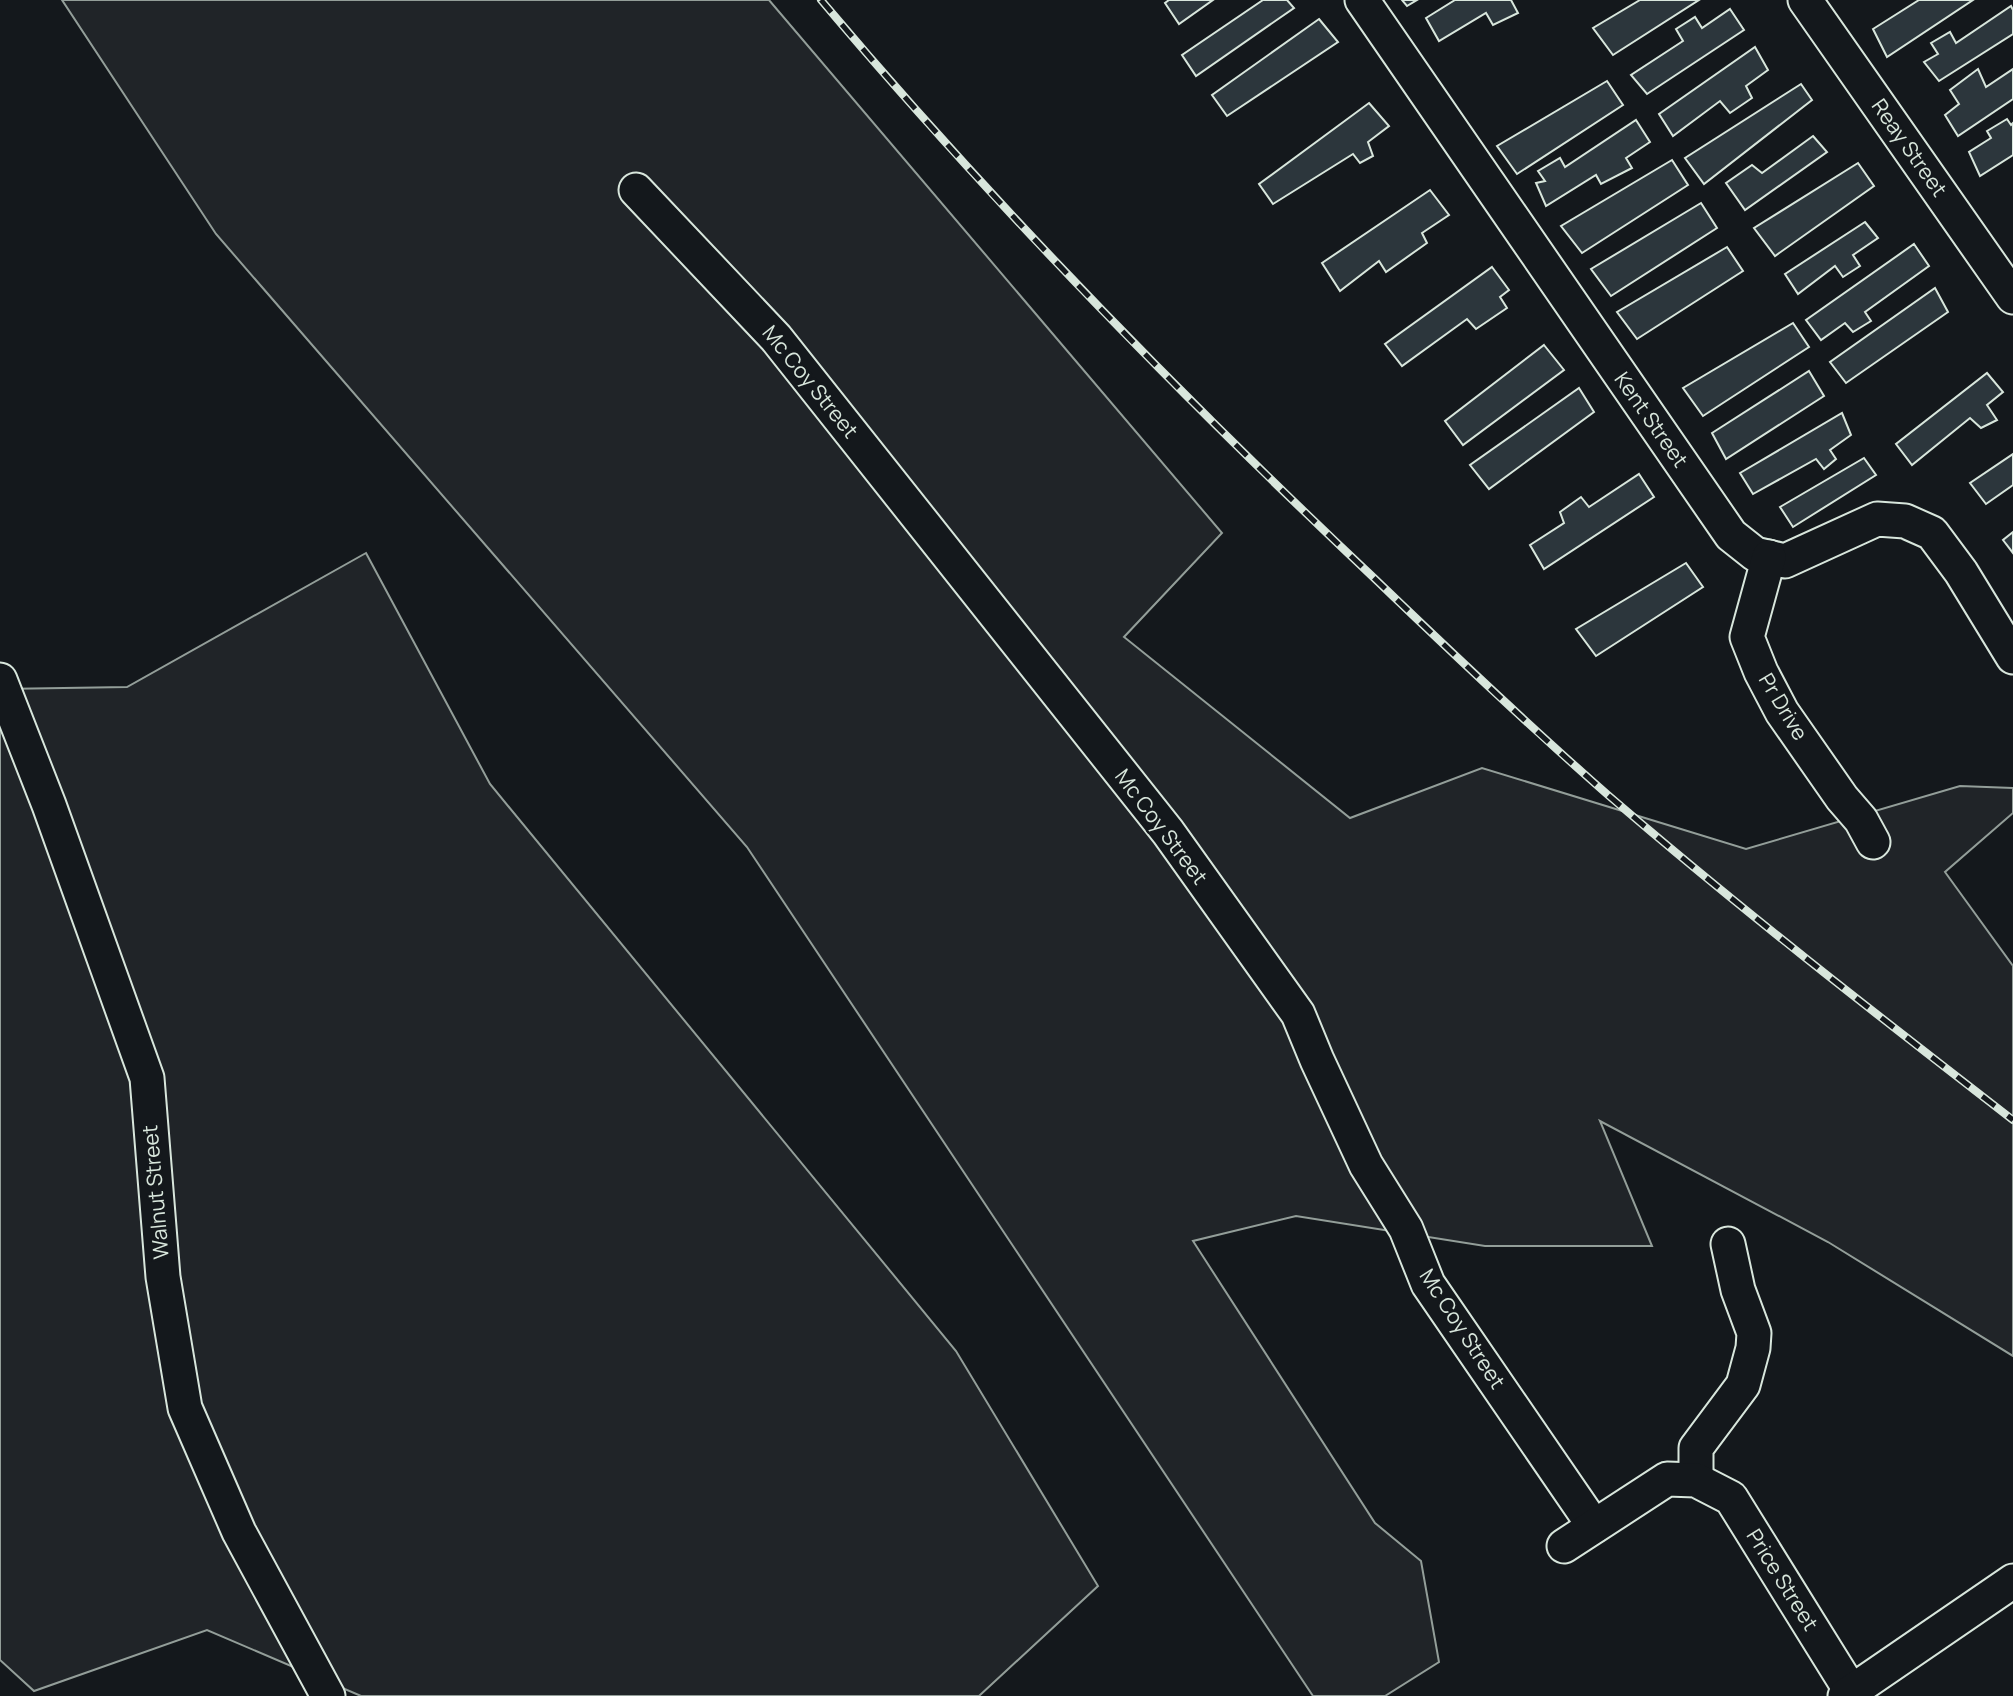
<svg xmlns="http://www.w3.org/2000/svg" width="2013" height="1696" font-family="Manrope,sans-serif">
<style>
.green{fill:#202428;stroke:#939e99;stroke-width:2}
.building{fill:#2c363c;stroke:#d8e6dc;stroke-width:2}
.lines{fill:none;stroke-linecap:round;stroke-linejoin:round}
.street-casing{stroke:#d8e6dc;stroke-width:37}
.street{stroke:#14181c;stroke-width:33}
.rail-casing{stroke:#d8e6dc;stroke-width:8}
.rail{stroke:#14181c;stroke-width:5;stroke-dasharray:16;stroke-linecap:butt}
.labels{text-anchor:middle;stroke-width:5;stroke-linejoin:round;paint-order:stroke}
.street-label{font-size:21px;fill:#d8e6dc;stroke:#14181c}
</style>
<rect width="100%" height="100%" fill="#14181c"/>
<!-- green -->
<g class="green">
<polygon points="62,0 769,0 1222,533 1124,637 1350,818 1482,768 1746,849 1960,786 2013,788 2013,813 1945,872 2013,966 2013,1356 1828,1242 1600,1121 1652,1246 1485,1246 1296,1216 1193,1241 1375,1523 1421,1561 1439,1662 1385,1696 1313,1696 747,847 216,234"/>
<polygon points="366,553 490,784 956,1351 1098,1586 979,1696 361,1696 207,1630 34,1691 0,1660 0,689 127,687"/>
</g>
<!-- building -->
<g class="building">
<polygon points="1169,0 1213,0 1179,24 1165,3"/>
<polygon points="1263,0 1287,0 1294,8 1196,76 1182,55"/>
<polygon points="1402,0 1417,0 1407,6"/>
<polygon points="1455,0 1511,0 1518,13 1493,25 1486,13 1439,41 1426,18"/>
<polygon points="1640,0 1699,0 1613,55 1593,28"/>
<polygon points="1919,0 1973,0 1887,57 1873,29"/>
<polygon points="2011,6 2013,10 2013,34 1939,81 1924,62 1938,54 1931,43 1950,32 1956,43"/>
<polygon points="1730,9 1744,30 1647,94 1631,75 1683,41 1676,29 1695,17 1702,28"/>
<polygon points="1319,19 1338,42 1227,116 1212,95"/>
<polygon points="1755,47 1768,70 1746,86 1752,98 1730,113 1720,101 1673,136 1659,114"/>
<polygon points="1978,69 1986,87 2013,69 2013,99 1958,136 1945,115 1959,104 1950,90"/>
<polygon points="1607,81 1623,105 1517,174 1497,146"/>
<polygon points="1801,84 1812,100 1704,184 1685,158"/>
<polygon points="1369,103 1389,126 1368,142 1373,156 1360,163 1353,154 1273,204 1259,184"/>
<polygon points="2007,119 2011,125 2013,123 2013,155 1980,176 1969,152 1991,138 1987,131"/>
<polygon points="1636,120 1650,142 1626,158 1632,168 1601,184 1596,175 1546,206 1536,183 1545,181 1538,171 1560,158 1565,167"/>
<polygon points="1813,136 1827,152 1745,210 1726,183 1752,165 1762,173"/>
<polygon points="1672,160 1688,185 1582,253 1561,226"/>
<polygon points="1858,163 1874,186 1775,256 1754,228"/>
<polygon points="1430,190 1449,215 1422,233 1427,243 1386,272 1379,261 1340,291 1322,263"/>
<polygon points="1701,203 1717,228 1611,296 1591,269"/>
<polygon points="1865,222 1878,238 1853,255 1860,266 1843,277 1835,266 1798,294 1785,274"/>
<polygon points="1914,244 1929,266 1865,312 1871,321 1853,332 1845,323 1821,340 1806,320"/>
<polygon points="1727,247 1743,271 1637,339 1617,312"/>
<polygon points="1492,267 1509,290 1500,297 1507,308 1476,329 1467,319 1402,366 1385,344"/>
<polygon points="1935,288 1948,312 1846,383 1830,362"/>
<polygon points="1793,323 1809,347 1703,416 1683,388"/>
<polygon points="1544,345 1564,370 1463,445 1445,421"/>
<polygon points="1809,371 1824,396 1726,459 1712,433"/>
<polygon points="1987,373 2003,392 1987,405 1997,420 1981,428 1970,418 1912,465 1896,444"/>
<polygon points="1579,388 1594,412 1489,489 1470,465"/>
<polygon points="1842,413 1851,435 1830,450 1836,459 1824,469 1816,459 1753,494 1740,473"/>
<polygon points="2013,454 2013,485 1986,504 1970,483"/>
<polygon points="1864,458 1876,475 1793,527 1780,507"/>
<polygon points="1639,474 1654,497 1544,569 1530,545 1564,523 1560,512 1581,497 1589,507"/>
<polygon points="2013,532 2013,553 2003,540"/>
<polygon points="1686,563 1703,587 1596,656 1576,629"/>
</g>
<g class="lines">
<!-- street casing -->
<g class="street-casing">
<g id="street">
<polyline points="1362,0 1731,535 1755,554 1785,561 1877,519 1905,521 1932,533 1961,572 2013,657"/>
<polyline points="1805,0 2013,297"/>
<polyline points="636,190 776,338 1168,832 1298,1014 1317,1060 1366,1165 1406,1229 1428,1284 1594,1526"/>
<polyline points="1769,557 1747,637 1761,672 1782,712 1842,798 1861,820 1873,842"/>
<polyline points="0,680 49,805 147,1078 163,1277 185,1408 239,1532 328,1696"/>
<polyline points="1696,1480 1696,1448 1743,1385 1753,1348 1754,1333 1738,1290 1728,1244"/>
<polyline points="1564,1546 1667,1479 1696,1480 1731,1498 1854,1696"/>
<polyline points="1845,1696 2013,1581"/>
</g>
</g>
<!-- street -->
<use href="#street" class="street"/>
<!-- rail casing -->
<g class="rail-casing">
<path id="rail" d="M821,0c172,204 358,394 552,577 77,74 155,148 235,218 131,113 268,219 405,325"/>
</g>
<!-- rail -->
<use href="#rail" class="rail"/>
</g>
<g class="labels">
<!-- street labels -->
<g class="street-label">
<text transform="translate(1909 148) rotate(55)" y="7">Reay Street</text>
<text transform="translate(810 382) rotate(51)" y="7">Mc Coy Street</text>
<text transform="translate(1651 420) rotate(55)" y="7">Kent Street</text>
<text transform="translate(1783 707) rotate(59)" y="7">Pr Drive</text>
<text transform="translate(1161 827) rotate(53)" y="7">Mc Coy Street</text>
<text transform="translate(156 1192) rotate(-95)" y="7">Walnut Street</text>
<text transform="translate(1462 1329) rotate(57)" y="7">Mc Coy Street</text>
<text transform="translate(1782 1580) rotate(58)" y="7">Price Street</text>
</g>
</g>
</svg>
